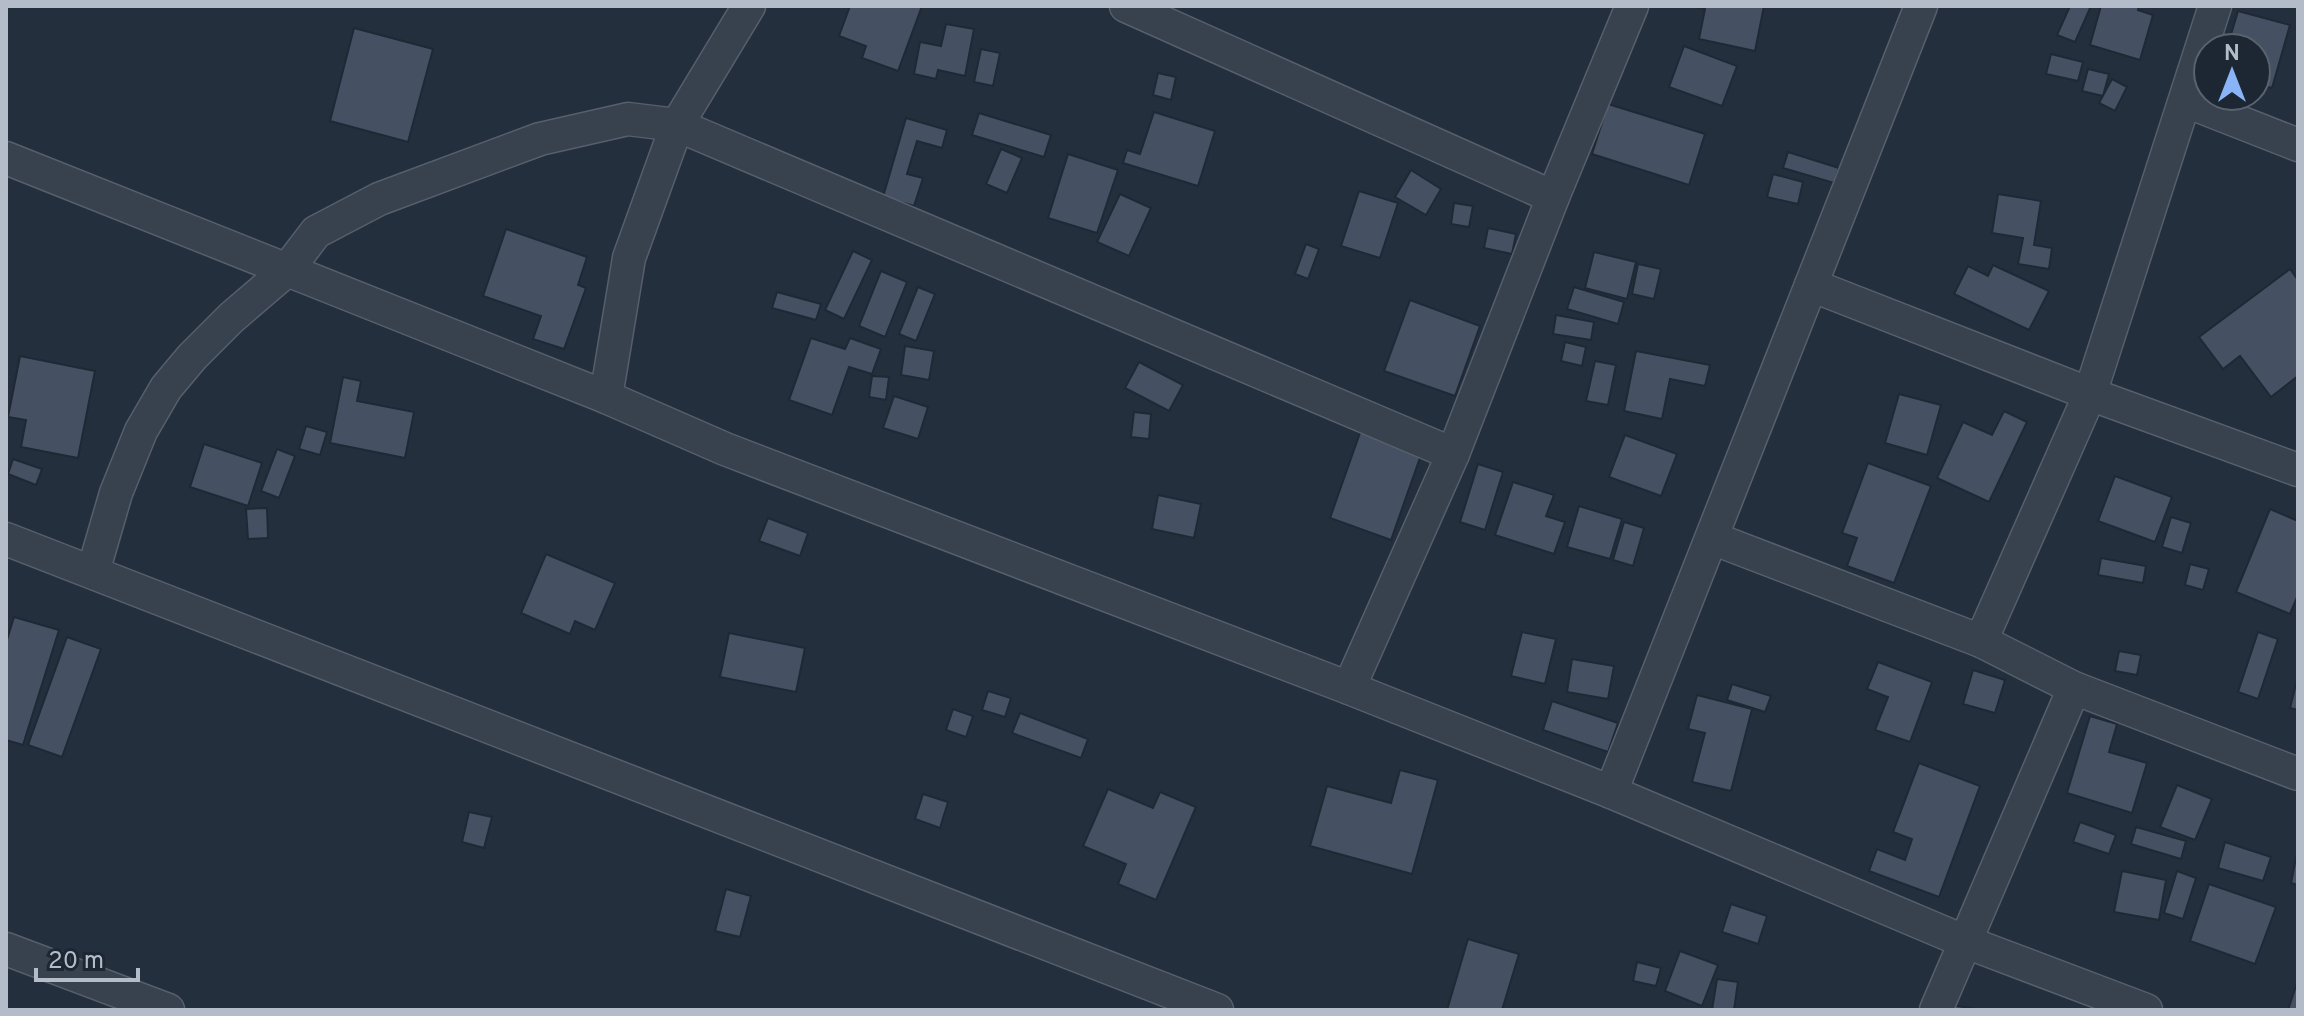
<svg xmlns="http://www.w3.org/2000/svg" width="2304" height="1016" font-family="Overpass,sans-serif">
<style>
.building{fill:#455162;stroke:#1f2835;stroke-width:2}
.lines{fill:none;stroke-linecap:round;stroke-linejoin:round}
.street-casing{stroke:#565f6c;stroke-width:35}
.street{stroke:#38414e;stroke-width:32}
</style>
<rect width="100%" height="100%" fill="#242f3e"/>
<!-- building -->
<g class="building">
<polygon points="850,6 922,6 898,71 862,58 866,46 839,36"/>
<polygon points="1688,6 1764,6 1755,51 1699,39 1705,9"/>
<polygon points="2070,6 2091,6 2075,42 2057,35"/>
<polygon points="2101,6 2139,6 2138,10 2153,15 2140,60 2090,45"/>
<polygon points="2238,11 2290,25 2272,88 2256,84 2256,48 2227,48"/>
<polygon points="946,24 974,29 965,76 938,70 936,79 914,74 920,42 941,46"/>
<polygon points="354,28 433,49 408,142 330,121"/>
<polygon points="1684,46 1737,66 1722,106 1669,87"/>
<polygon points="981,49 1000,53 993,86 974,82"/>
<polygon points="2051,54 2083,62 2078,81 2046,74"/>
<polygon points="2088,69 2109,74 2103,96 2082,91"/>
<polygon points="1158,73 1176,77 1171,100 1153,95"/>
<polygon points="2112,79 2127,87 2115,111 2099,103"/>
<polygon points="1608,104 1705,134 1689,185 1592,154"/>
<polygon points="1154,112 1215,131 1198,186 1123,163 1127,150 1140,154"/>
<polygon points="979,113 1051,135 1044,157 972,135"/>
<polygon points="906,118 947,130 942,148 917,141 907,174 923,178 914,206 883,197"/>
<polygon points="1001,149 1022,158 1007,193 986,184"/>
<polygon points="1788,152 1839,168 1834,183 1783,168"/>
<polygon points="1068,154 1118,170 1097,233 1048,218"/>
<polygon points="1411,170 1441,189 1426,215 1395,197"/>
<polygon points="1773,174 1803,182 1798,204 1767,197"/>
<polygon points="1359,191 1398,203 1380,258 1341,246"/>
<polygon points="1120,194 1151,208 1129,256 1097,242"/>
<polygon points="1998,194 2041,201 2034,245 2052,248 2049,269 2018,264 2023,238 1992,233"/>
<polygon points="1454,203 1473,206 1469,227 1451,224"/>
<polygon points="1488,228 1516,234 1512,254 1484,248"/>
<polygon points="506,229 587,257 578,285 586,288 564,349 533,339 541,316 483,296"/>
<polygon points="1306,244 1319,249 1308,279 1295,274"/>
<polygon points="853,251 872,260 844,319 825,310"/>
<polygon points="1594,252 1636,262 1627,299 1585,288"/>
<polygon points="1638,264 1661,269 1654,299 1632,294"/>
<polygon points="1993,265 2049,291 2029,330 1954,294 1968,266 1988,276"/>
<polygon points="2290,269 2298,280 2298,376 2271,397 2240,356 2223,369 2199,337"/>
<polygon points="881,271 907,282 885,337 859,326"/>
<polygon points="918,287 935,294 916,341 899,334"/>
<polygon points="1574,287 1624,302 1618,324 1567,309"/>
<polygon points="777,292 821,304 816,320 772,308"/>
<polygon points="1410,300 1480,326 1455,396 1384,371"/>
<polygon points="1556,315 1594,322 1591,340 1553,334"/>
<polygon points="811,338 845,349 850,338 881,349 872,374 849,367 832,415 789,400"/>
<polygon points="1565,342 1586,347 1582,366 1561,361"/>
<polygon points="905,346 934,351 929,380 901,375"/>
<polygon points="1636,351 1710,365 1705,386 1670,379 1662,419 1624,411"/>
<polygon points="20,356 95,371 78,458 21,447 26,420 8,417"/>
<polygon points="1595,361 1616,365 1608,405 1586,401"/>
<polygon points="1139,362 1183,385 1169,411 1125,388"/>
<polygon points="872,376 889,377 886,400 869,397"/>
<polygon points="343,377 361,381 357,401 414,412 405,458 330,443"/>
<polygon points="1899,394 1941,405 1927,455 1885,443"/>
<polygon points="894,396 928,407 918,439 883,428"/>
<polygon points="2004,411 2027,422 1989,502 1937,478 1963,422 1992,435"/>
<polygon points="1134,412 1151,414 1149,439 1131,437"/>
<polygon points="306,426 327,432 320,455 299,449"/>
<polygon points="1361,430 1422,452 1391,540 1330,518"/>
<polygon points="1625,435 1677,454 1661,496 1609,477"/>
<polygon points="204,444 262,463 248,506 190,487"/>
<polygon points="277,449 295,456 279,498 261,491"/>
<polygon points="13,459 42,469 36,485 8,474"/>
<polygon points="1868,463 1931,486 1894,583 1847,566 1857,538 1842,533"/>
<polygon points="1478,464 1503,472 1485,530 1460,522"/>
<polygon points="2115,476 2172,497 2155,542 2098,521"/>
<polygon points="1513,482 1554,495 1546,516 1565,522 1554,554 1495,535"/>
<polygon points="1158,495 1201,504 1194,538 1152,529"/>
<polygon points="1579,506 1622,519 1610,559 1567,547"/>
<polygon points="267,508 268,538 248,539 246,509"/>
<polygon points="2270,509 2298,521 2298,595 2290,614 2236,592"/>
<polygon points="2171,517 2191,523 2182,553 2162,547"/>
<polygon points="768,518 808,533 800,556 759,541"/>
<polygon points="1624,522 1644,528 1633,566 1613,560"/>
<polygon points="546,554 615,583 595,630 575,621 570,634 521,613"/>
<polygon points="2101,558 2146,566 2143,583 2098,575"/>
<polygon points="2190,564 2209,569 2203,590 2185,585"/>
<polygon points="14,617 59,630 23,745 6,740 6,643"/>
<polygon points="1522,632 1556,639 1545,684 1511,676"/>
<polygon points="2258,632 2278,639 2258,699 2238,692"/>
<polygon points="729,633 805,648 796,692 720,677"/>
<polygon points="67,637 101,649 62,757 28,745"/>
<polygon points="2119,651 2141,655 2137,675 2115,671"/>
<polygon points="1572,659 1614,666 1608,699 1567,692"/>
<polygon points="1878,662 1932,682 1910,742 1875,730 1888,697 1867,689"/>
<polygon points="1973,670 2005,680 1995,713 1963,704"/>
<polygon points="2298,676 2298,710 2290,708"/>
<polygon points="1732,684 1771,696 1765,712 1727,700"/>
<polygon points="988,691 1011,698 1005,717 982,710"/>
<polygon points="1697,695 1752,709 1731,791 1692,782 1705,733 1688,729"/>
<polygon points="1552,701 1618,723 1608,752 1543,730"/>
<polygon points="953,709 973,716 966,737 946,730"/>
<polygon points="1020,713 1088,739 1081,758 1012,733"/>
<polygon points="2090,716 2117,724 2109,752 2147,763 2132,813 2067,793"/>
<polygon points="1919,763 1980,786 1939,897 1869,871 1877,849 1905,860 1912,839 1893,832"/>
<polygon points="1400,770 1438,780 1412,874 1310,846 1327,786 1391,803"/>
<polygon points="2177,785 2212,799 2195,840 2160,827"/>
<polygon points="1108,789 1153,808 1160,792 1196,807 1156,900 1118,884 1126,864 1083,846"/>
<polygon points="923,794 948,802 940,828 915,819"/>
<polygon points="469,812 492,817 484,848 462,842"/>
<polygon points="2080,822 2116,835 2109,854 2073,842"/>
<polygon points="2136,827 2186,841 2181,859 2131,844"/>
<polygon points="2225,842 2271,857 2263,881 2218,868"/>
<polygon points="2298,848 2298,885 2291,883"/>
<polygon points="2122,871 2166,880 2159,920 2114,912"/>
<polygon points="2177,871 2196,878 2183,919 2164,913"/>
<polygon points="2209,884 2276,907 2255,964 2190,941"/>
<polygon points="726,889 751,896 740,937 715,931"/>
<polygon points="1731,904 1767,916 1758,944 1722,932"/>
<polygon points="1468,939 1519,954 1502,1010 1447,1010"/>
<polygon points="1680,951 1718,965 1702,1006 1665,991"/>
<polygon points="1637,962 1661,968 1656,986 1633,981"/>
<polygon points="1717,979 1738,982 1734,1010 1712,1010"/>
<polygon points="2298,980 2298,1010 2288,1010"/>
<polygon points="1950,1005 1983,1010 1949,1010"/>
</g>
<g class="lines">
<!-- street casing -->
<g class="street-casing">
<g id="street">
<polyline points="749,6 677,125 629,258 606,397 725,449 1349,688 1611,792 1966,942 2146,1010"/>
<polyline points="1126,6 1553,197"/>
<polyline points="2186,101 2298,145"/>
<polyline points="6,158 606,397"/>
<polyline points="1811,285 2090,394 2298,470"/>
<polyline points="1712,538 1981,641 2074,688 2298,774"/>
<polyline points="6,539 1217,1010"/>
<polyline points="93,572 116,493 141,431 166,388 192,357 231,318 287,270 316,232 379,199 540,139 628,119 677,125 1453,454"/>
<polyline points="1981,641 2090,394 2215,6"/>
<polyline points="1349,688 1453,454 1553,197 1632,6"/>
<polyline points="1611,792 1921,6"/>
<polyline points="6,949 168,1010"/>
<polyline points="1936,1010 2074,688"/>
</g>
</g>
<!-- street -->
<use href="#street" class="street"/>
</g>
<!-- border -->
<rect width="2304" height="1016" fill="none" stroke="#b4bcc9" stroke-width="16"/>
<!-- north arrow -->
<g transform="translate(2232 72)"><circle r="38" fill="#1d2633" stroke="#59626f" stroke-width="2"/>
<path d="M0-6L14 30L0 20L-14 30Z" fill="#8ab4f8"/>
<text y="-12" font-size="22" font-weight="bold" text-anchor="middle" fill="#b4bcc9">N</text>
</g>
<!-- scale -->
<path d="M36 968v12h102v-12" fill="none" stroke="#b4bcc9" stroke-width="4"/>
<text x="48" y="968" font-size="24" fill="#b4bcc9" stroke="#1d2633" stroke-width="6" paint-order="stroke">20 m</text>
</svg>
